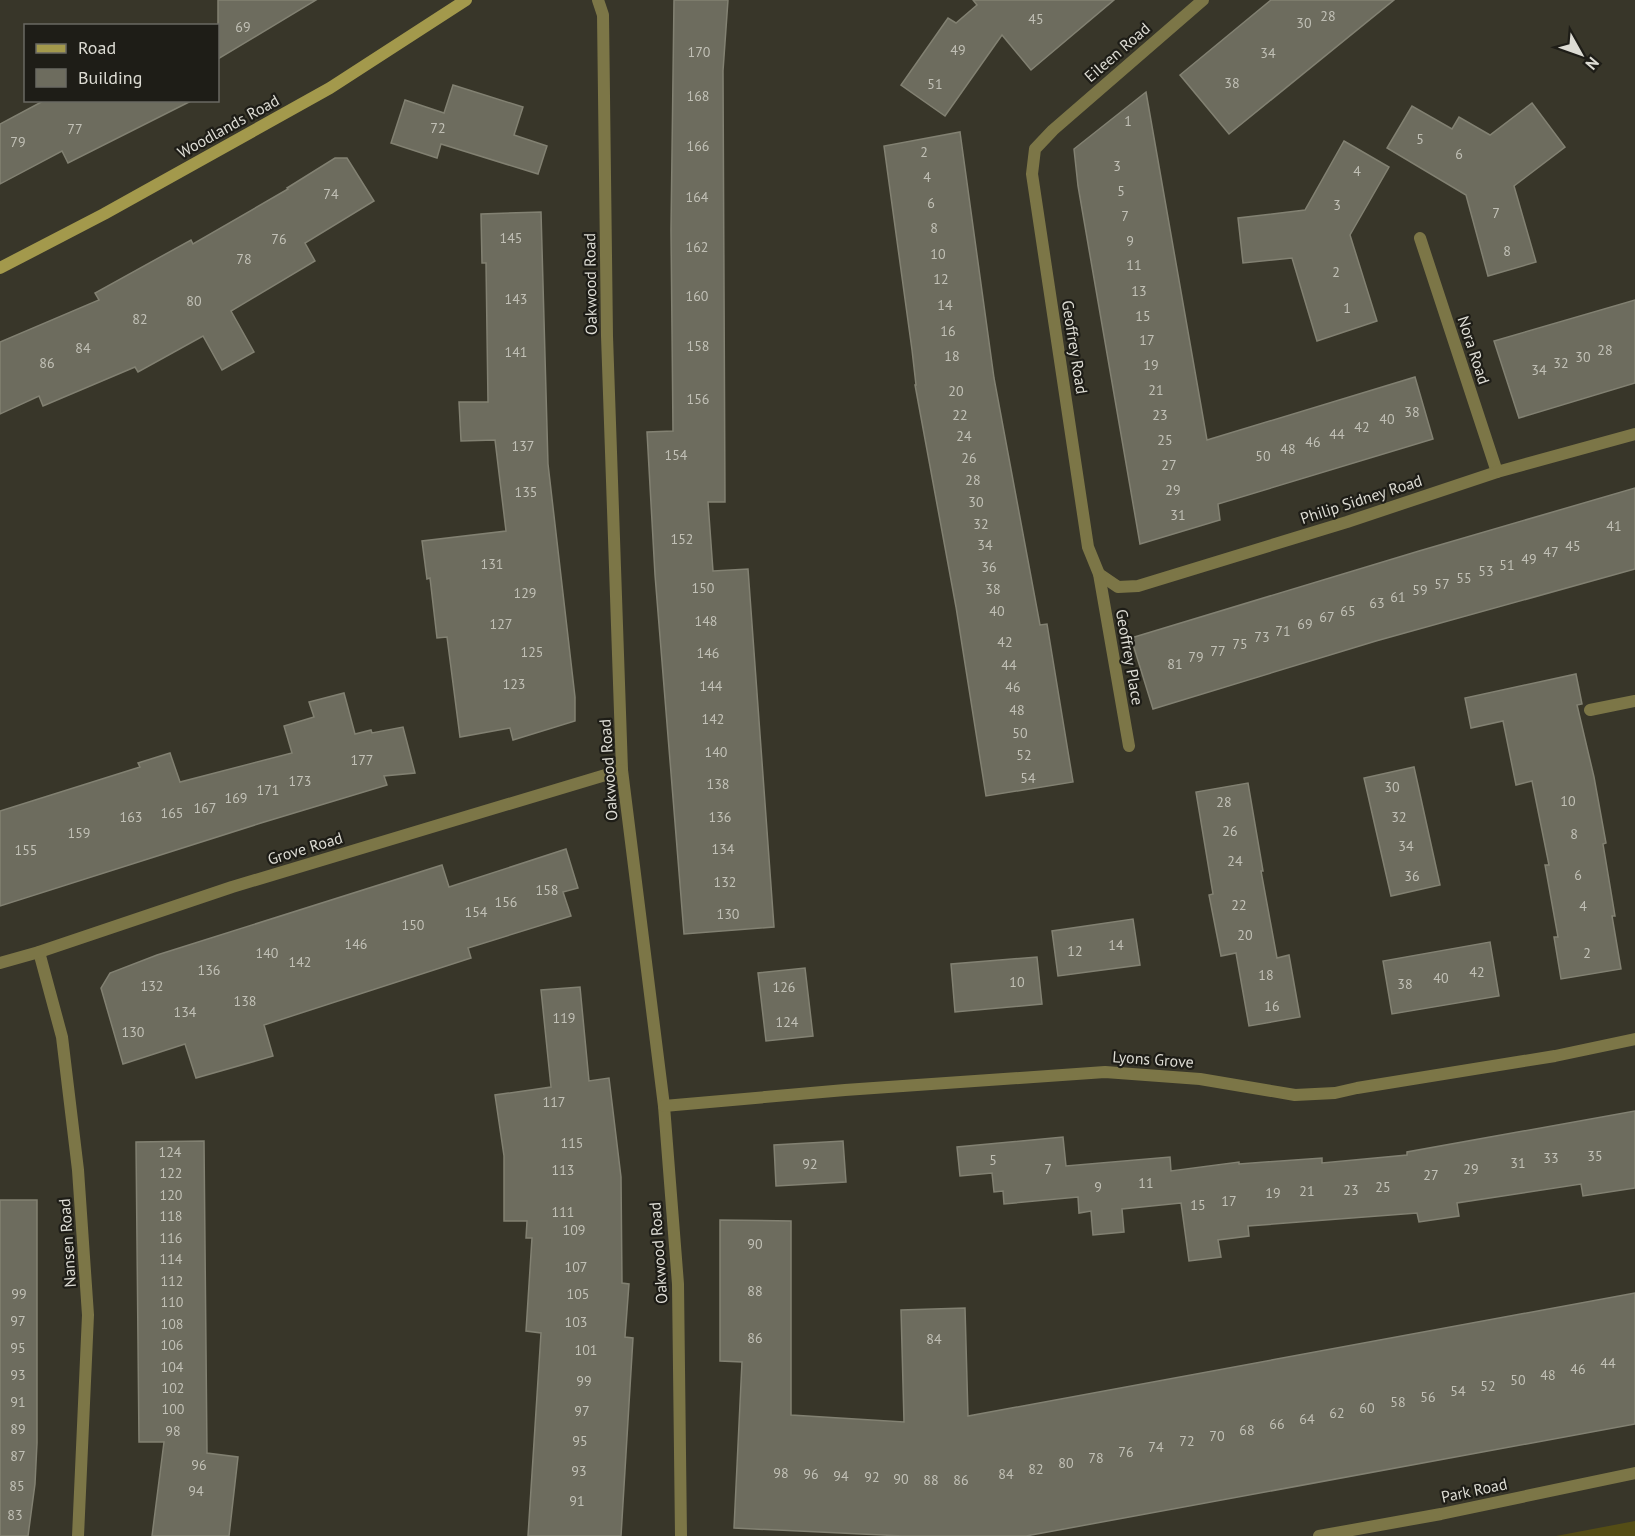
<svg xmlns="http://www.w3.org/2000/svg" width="1635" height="1536" font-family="'PT Sans',sans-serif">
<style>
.green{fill:#544d16}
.building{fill:#6d6c5e;stroke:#828172;stroke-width:1.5}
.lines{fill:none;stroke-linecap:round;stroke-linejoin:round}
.street{stroke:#7c7647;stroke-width:12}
.secondary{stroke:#a3994c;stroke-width:12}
.labels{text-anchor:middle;stroke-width:4.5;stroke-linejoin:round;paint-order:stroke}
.number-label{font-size:14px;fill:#c1c0b6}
.street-label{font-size:16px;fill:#dddcd4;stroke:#1e1d17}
</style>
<rect width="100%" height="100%" fill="#383629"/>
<!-- green -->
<polygon class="green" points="1635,1521 1635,1536 1556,1536"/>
<!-- building -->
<g class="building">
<polygon points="218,0 316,0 218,59"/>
<polygon points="674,0 728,0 723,71 725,502 708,502 713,571 748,569 774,927 684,934 655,575 647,432 673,431 671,230"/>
<polygon points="973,0 1114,0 1031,70 1002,35 945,116 901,85 948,18 956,23 977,5"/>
<polygon points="1271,0 1394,0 1229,134 1180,75"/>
<polygon points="453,85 523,107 514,135 547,146 538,174 441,144 437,158 391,143 405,100 444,113"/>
<polygon points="1146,92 1207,440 1415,377 1433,439 1218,504 1220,520 1140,544 1078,186 1074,149"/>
<polygon points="45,100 193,100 68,163 62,151 0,184 0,124"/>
<polygon points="1532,103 1565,147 1514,186 1536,262 1488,276 1466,195 1387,148 1412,106 1452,129 1459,117 1490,135"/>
<polygon points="960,132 994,378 1040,625 1047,624 1073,782 986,796 956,607 915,385 916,385 912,350 884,146"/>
<polygon points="1344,141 1389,167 1350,235 1377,321 1317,341 1292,258 1243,263 1238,218 1305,210"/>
<polygon points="335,158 347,158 374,201 305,243 315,261 231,311 254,352 222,370 203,336 138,372 135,367 43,406 39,396 0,414 0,342 99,300 95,293 191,240 193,244 288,189 287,188"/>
<polygon points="541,212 548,464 575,697 575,721 513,740 510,728 460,737 447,637 437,638 430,578 427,579 422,541 506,531 495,440 461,441 459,402 488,402 486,263 482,263 481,214"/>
<polygon points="1635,300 1635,383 1519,418 1494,341"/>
<polygon points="1635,488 1635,569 1376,641 1153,709 1131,638 1419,551"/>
<polygon points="1576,674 1582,704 1577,705 1594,777 1606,843 1603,844 1615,916 1612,916 1621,969 1561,979 1554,937 1558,937 1545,865 1549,865 1532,781 1516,785 1503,721 1471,728 1465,698"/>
<polygon points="344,693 355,734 371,730 372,733 403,727 415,773 384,776 387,785 261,823 0,906 0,811 140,767 138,763 170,753 180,782 292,753 284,726 314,717 309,702"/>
<polygon points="1414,767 1440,885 1391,896 1364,778"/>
<polygon points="1248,783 1263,871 1261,871 1277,958 1289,955 1300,1017 1249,1026 1236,953 1221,956 1209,895 1213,894 1196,792"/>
<polygon points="566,849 578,888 563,892 571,916 468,948 471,958 264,1025 273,1056 196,1078 185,1044 123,1064 101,988 110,973 157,955 442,865 449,887"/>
<polygon points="1133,919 1140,965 1058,976 1052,931"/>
<polygon points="1490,942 1499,996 1392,1014 1383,961"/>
<polygon points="1037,957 1042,1004 955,1012 951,964"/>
<polygon points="805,968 813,1036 766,1041 758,973"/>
<polygon points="580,987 589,1081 609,1078 621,1177 622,1283 629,1284 625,1337 633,1338 621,1536 528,1536 541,1333 526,1331 532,1238 526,1238 527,1221 504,1221 504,1156 495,1095 551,1087 541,990"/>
<polygon points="1635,1111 1635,1188 1583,1196 1581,1184 1457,1203 1459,1216 1419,1222 1417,1213 1248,1226 1249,1236 1218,1240 1221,1257 1189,1261 1181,1203 1122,1209 1124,1232 1093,1235 1091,1211 1079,1213 1078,1197 1004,1204 1003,1191 994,1192 992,1173 960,1176 957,1147 1063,1137 1066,1166 1170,1157 1171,1171 1239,1162 1239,1164 1322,1158 1322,1163 1407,1155 1407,1152"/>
<polygon points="204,1141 207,1453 238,1457 229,1536 152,1536 164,1442 139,1442 136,1142"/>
<polygon points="843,1141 846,1182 776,1186 774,1145"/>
<polygon points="0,1200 37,1200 37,1443 35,1484 28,1536 0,1536"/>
<polygon points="720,1220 791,1221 791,1415 904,1422 901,1310 965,1308 968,1416 1635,1293 1635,1424 1026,1536 903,1536 734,1528 742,1362 720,1361"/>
</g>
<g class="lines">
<!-- street -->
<g class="street">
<polyline points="598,0 603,15 607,336 622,770 664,1106 678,1284 681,1536"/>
<polyline points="1420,238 1497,472"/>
<polyline points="1099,574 1118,587 1138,586 1347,522 1497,472 1635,434"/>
<polyline points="1590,710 1635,701"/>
<polyline points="1129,746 1099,574 1088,547 1032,174 1035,149 1053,130 1203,0"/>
<polyline points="39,952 62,1037 78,1170 88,1315 78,1536"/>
<polyline points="0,963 39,952 232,887 622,770"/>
<polyline points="664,1106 845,1090 1105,1072 1200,1079 1295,1095 1335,1093 1357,1088 1555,1056 1635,1039"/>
<polyline points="1319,1536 1441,1514 1635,1473"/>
</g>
<!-- secondary -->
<polyline class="secondary" points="0,268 104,214 330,88 466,0"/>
</g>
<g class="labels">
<!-- number labels -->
<g class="number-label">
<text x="1328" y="21">28</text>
<text x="1036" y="24">45</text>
<text x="1304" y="28">30</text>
<text x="243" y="32">69</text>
<text x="958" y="55">49</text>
<text x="699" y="57">170</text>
<text x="1268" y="58">34</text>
<text x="1232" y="88">38</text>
<text x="935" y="89">51</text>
<text x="698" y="101">168</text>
<text x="1128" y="126">1</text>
<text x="438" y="133">72</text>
<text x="75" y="134">77</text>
<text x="1420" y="144">5</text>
<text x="18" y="147">79</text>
<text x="698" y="151">166</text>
<text x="924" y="157">2</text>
<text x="1459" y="159">6</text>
<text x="1117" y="171">3</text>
<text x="1357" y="176">4</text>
<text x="927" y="182">4</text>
<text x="1121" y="196">5</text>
<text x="331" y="199">74</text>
<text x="697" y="202">164</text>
<text x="931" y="208">6</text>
<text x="1337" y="210">3</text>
<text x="1496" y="218">7</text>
<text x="1125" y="221">7</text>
<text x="934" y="233">8</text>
<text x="511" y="243">145</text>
<text x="279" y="244">76</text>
<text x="1130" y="246">9</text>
<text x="697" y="252">162</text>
<text x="1507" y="256">8</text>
<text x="938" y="259">10</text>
<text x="244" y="264">78</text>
<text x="1134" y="270">11</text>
<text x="1336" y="277">2</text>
<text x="941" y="284">12</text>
<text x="1139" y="296">13</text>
<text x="697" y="301">160</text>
<text x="516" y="304">143</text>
<text x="194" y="306">80</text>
<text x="945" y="310">14</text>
<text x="1347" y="313">1</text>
<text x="1143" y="321">15</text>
<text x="140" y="324">82</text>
<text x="948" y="336">16</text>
<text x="1147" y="345">17</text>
<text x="698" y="351">158</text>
<text x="83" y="353">84</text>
<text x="1605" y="355">28</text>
<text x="516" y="357">141</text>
<text x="952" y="361">18</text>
<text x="1583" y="362">30</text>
<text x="47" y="368">86</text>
<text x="1561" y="368">32</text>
<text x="1151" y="370">19</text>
<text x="1539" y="375">34</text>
<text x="1156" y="395">21</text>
<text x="956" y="396">20</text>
<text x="698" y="404">156</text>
<text x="1412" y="417">38</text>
<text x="960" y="420">22</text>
<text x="1160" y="420">23</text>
<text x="1387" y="424">40</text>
<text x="1362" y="432">42</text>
<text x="1337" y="439">44</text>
<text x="964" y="441">24</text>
<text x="1165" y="445">25</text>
<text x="1313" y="447">46</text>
<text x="523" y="451">137</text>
<text x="1288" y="454">48</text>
<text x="676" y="460">154</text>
<text x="1263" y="461">50</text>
<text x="969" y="463">26</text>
<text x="1169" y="470">27</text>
<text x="973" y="485">28</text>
<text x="1173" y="495">29</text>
<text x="526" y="497">135</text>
<text x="976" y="507">30</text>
<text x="1178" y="520">31</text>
<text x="981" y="529">32</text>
<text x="1614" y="531">41</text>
<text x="682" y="544">152</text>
<text x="985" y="550">34</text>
<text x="1573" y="551">45</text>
<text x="1551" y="557">47</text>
<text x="1529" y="564">49</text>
<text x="492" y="569">131</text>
<text x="1507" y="570">51</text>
<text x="989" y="572">36</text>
<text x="1486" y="576">53</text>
<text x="1464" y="583">55</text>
<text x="1442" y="589">57</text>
<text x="703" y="593">150</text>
<text x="993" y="594">38</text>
<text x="1420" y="595">59</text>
<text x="525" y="598">129</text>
<text x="1398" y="602">61</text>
<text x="1377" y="608">63</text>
<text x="997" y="616">40</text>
<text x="1348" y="616">65</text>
<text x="1327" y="622">67</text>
<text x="706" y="626">148</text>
<text x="501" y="629">127</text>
<text x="1305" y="629">69</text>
<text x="1283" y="636">71</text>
<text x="1262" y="642">73</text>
<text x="1005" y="647">42</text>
<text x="1240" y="649">75</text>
<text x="1218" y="656">77</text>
<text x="532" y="657">125</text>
<text x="708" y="658">146</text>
<text x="1196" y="662">79</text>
<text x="1175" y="669">81</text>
<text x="1009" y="670">44</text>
<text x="514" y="689">123</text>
<text x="711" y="691">144</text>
<text x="1013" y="692">46</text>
<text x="1017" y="715">48</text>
<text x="713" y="724">142</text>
<text x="1020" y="738">50</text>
<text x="716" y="757">140</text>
<text x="1024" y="760">52</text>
<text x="362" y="765">177</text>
<text x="1028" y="783">54</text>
<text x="300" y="786">173</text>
<text x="718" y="789">138</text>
<text x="1392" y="792">30</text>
<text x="268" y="795">171</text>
<text x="236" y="803">169</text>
<text x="1568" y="806">10</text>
<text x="1224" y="807">28</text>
<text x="205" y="813">167</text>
<text x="172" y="818">165</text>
<text x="131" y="822">163</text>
<text x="720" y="822">136</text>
<text x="1399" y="822">32</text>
<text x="1230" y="836">26</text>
<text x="79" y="838">159</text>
<text x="1574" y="839">8</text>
<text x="1406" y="851">34</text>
<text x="723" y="854">134</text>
<text x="26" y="855">155</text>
<text x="1235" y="866">24</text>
<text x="1578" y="880">6</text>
<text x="1412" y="881">36</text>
<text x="725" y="887">132</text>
<text x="547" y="895">158</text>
<text x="506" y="907">156</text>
<text x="1239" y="910">22</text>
<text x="1583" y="911">4</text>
<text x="476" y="917">154</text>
<text x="728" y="919">130</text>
<text x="413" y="930">150</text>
<text x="1245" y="940">20</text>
<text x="356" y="949">146</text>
<text x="1116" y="950">14</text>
<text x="1075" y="956">12</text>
<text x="267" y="958">140</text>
<text x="1587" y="958">2</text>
<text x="300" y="967">142</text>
<text x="209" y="975">136</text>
<text x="1477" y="977">42</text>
<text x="1266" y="980">18</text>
<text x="1441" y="983">40</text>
<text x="1017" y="987">10</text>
<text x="1405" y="989">38</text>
<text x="152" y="991">132</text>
<text x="784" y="992">126</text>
<text x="245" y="1006">138</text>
<text x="1272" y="1011">16</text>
<text x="185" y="1017">134</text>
<text x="564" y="1023">119</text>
<text x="787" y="1027">124</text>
<text x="133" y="1037">130</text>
<text x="554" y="1107">117</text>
<text x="572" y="1148">115</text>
<text x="170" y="1157">124</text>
<text x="1595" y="1161">35</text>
<text x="1551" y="1163">33</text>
<text x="993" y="1165">5</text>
<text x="1518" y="1168">31</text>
<text x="810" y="1169">92</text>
<text x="1048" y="1174">7</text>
<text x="1471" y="1174">29</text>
<text x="563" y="1175">113</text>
<text x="171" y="1178">122</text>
<text x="1431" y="1180">27</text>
<text x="1146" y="1188">11</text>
<text x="1098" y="1192">9</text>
<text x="1383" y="1192">25</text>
<text x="1351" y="1195">23</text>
<text x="1307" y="1196">21</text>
<text x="1273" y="1198">19</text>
<text x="171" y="1200">120</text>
<text x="1229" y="1206">17</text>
<text x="1198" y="1210">15</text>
<text x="563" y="1217">111</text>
<text x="171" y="1221">118</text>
<text x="574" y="1235">109</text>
<text x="171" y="1243">116</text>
<text x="755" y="1249">90</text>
<text x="171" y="1264">114</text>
<text x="576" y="1272">107</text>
<text x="172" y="1286">112</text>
<text x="755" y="1296">88</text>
<text x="19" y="1299">99</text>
<text x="578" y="1299">105</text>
<text x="172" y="1307">110</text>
<text x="18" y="1326">97</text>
<text x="576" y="1327">103</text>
<text x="172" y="1329">108</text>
<text x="755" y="1343">86</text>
<text x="934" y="1344">84</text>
<text x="172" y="1350">106</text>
<text x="18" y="1353">95</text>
<text x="586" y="1355">101</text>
<text x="1608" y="1368">44</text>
<text x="172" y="1372">104</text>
<text x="1578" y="1374">46</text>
<text x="18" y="1380">93</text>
<text x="1548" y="1380">48</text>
<text x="1518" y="1385">50</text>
<text x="584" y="1386">99</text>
<text x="1488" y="1391">52</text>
<text x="173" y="1393">102</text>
<text x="1458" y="1396">54</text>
<text x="1428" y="1402">56</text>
<text x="18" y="1407">91</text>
<text x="1398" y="1407">58</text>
<text x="1367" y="1413">60</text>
<text x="173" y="1414">100</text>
<text x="582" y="1416">97</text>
<text x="1337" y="1418">62</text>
<text x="1307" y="1424">64</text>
<text x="1277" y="1429">66</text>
<text x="18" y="1434">89</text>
<text x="1247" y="1435">68</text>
<text x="173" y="1436">98</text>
<text x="1217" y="1441">70</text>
<text x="580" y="1446">95</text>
<text x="1187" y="1446">72</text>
<text x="1156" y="1452">74</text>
<text x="1126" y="1457">76</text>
<text x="18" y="1461">87</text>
<text x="1096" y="1463">78</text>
<text x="1066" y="1468">80</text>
<text x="199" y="1470">96</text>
<text x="1036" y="1474">82</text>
<text x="579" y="1476">93</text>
<text x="781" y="1478">98</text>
<text x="811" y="1479">96</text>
<text x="1006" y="1479">84</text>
<text x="841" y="1481">94</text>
<text x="872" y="1482">92</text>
<text x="901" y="1484">90</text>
<text x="931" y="1485">88</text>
<text x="961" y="1485">86</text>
<text x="17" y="1491">85</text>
<text x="196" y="1496">94</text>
<text x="577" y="1506">91</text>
<text x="15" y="1520">83</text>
</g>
<!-- street labels -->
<g class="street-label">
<text transform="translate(1117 52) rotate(-41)" y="6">Eileen Road</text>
<text transform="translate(228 126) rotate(-29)" y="6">Woodlands Road</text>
<text transform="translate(590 284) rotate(-91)" y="6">Oakwood Road</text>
<text transform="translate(1075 347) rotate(81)" y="6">Geoffrey Road</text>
<text transform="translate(1474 350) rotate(72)" y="6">Nora Road</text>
<text transform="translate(1361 499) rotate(-18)" y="6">Philip Sidney Road</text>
<text transform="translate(1130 657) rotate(80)" y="6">Geoffrey Place</text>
<text transform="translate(608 770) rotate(-94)" y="6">Oakwood Road</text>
<text transform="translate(305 848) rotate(-17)" y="6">Grove Road</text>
<text transform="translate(1153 1059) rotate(4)" y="6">Lyons Grove</text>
<text transform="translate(67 1243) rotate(-94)" y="6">Nansen Road</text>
<text transform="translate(658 1253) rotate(-94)" y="6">Oakwood Road</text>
<text transform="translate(1474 1490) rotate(-12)" y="6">Park Road</text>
</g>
</g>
<!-- legend -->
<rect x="24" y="24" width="195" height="78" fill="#1e1d17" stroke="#6a6963" stroke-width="1.5"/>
<rect x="36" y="44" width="30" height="9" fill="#a3994c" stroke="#6a6963" stroke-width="1.5"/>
<text x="78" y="54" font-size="18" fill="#dddcd4">Road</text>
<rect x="36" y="69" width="30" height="18" fill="#6d6c5e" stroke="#6a6963" stroke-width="1.5"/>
<text x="78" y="84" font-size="18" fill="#dddcd4">Building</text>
<!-- north arrow -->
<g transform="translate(1581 54) rotate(130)" stroke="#1e1d17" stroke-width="4.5" paint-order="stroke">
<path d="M0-4.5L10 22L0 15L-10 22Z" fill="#dddcd4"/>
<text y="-9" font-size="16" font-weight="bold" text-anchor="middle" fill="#dddcd4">N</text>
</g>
</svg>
